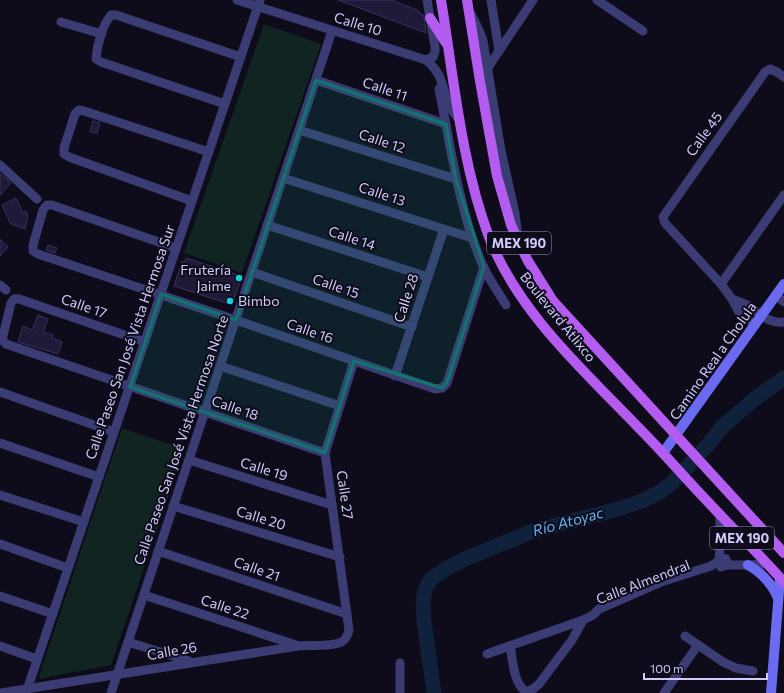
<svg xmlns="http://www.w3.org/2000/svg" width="784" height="693" font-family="Commissioner,sans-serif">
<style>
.green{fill:#102422}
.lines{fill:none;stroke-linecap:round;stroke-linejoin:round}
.river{stroke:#0f213b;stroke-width:15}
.building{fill:#201a39;stroke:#382e63}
.minor{stroke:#3c3c75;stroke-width:9}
.secondary{stroke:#6b6bf1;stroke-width:10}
.primary{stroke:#b55cf0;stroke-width:10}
.marked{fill:#0f766e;fill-opacity:0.2;stroke:#0f766e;stroke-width:3;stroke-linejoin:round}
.poi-dot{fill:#15cddc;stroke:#0e0c1a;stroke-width:1.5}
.labels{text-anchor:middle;stroke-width:4;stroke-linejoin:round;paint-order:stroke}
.shield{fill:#0e0c1a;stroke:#9592b7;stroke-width:1}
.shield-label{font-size:13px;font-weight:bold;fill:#cfcbfa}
.street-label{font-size:14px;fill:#cfcbfa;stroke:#0e0c1a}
.poi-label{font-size:14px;fill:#cfcbfa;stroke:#0e0c1a;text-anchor:end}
.water-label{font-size:15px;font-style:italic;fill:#62b2f0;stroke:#0e0c1a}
</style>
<rect width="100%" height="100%" fill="#0e0c1a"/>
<!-- green -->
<g class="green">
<polygon points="264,24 321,44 242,273 184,253"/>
<polygon points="122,428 184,449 111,665 38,679"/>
</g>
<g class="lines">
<!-- river -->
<polyline class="river" points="434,693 424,622 423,601 425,590 430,580 444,570 465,559 533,531 618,509 642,501 660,492 672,483 707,446 722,427 757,397 784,378"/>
</g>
<!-- building -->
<g class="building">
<polygon points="338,0 391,0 417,10 424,16 426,33"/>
<polygon points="93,121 100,123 97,133 90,132"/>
<polygon points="0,173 11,183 0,195"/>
<polygon points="16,198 23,213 26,211 28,216 25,229 11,224 2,205"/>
<polygon points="0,239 8,247 0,256"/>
<polygon points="48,245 57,248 55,253 46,250"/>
<polygon points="186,258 242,276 232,305 174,286 182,261 185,262"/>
<polygon points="38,315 48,319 43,332 53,335 52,338 62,342 58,354 18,342 23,326 32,330"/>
</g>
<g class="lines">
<!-- minor -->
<g class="minor">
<path d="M237,0l189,60c18,15 15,26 23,45 3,6 7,11 11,16"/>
<polyline points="491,0 499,51"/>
<polyline points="597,0 643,31"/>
<polyline points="471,14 479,30 483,41 501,151 515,213 518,238"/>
<polyline points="61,22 102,34"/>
<polyline points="426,60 433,57 435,52 435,47 427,0"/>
<polyline points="487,69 533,0"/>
<polyline points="316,80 446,124"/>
<path d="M439,89c12,59 20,121 44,177 6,13 15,26 23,39"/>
<path d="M225,104l-124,-42 -5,-3c1,-14 6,-33 15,-44h5l125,42"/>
<polyline points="299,130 456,179"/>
<polyline points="0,165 37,199"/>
<polyline points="283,178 472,238"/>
<polyline points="192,201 69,157 64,154 64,148 75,114 79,110 84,111 209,152"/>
<polyline points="267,225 428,277"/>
<polyline points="176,248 52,205 47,205 43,210 33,245 33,251 38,254 236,320 435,389 442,388 447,383 484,267"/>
<polyline points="252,272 412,327"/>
<polyline points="721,284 784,195"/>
<polyline points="0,285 6,290"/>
<polyline points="776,296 784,302"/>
<path d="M732,299c5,2 10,4 15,6 12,8 21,19 37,17"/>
<polyline points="755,325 739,312 732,299 721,284 665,223 663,217 765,72 770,69 777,72 784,77"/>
<polyline points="145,342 19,299 14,299 11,303 2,340 6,344 325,453"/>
<polyline points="220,366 340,406"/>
<polyline points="395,376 444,229"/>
<polyline points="0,392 114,432"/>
<polyline points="0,443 99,477"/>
<polyline points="189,460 332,505"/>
<polyline points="0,495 84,522"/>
<polyline points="173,506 340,557"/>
<polyline points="0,544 68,568"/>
<polyline points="158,551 347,614"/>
<polyline points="719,561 720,547 720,514"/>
<polyline points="721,567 726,565 748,565 766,564"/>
<polyline points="144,595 296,645"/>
<polyline points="0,596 53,614"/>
<polyline points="685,636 723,662 736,668 753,671"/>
<polyline points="128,642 189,661"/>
<polyline points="0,646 37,659"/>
<path d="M510,646c3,15 3,36 16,46"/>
<polyline points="487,654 583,620 593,615 599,609 661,582 711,566 723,558 726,559 727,562 726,565"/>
<polyline points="526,692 533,689 539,684 572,640 583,620"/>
<path d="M0,693l298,-47c10,-1 37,1 45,-5 4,-3 5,-7 6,-11l-24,-177 29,-92"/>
<polyline points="26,693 260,0"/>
<polyline points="111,693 332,31"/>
<polyline points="400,693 400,663"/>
<polyline points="664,693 698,645"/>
</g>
<!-- secondary -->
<g class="secondary">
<polyline points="663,453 784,284"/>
<path d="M748,565c14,8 24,19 30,33"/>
<polyline points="771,693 780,578"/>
</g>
<!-- primary -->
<g class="primary">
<path d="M441,0c13,79 20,162 48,237 29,75 94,133 148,189 25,25 48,52 72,77 25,27 51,52 75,79"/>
<polyline points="467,0 480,81 497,176 511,225 519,243 528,261 553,301 784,553"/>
<polyline points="430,18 446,43"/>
</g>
</g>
<!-- marked area -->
<path class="marked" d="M316,80l130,44 10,55 28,88 -37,116 -5,5 -88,-27 -29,92 -195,-66 31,-93 75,26z"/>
<!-- markers -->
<g class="poi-dot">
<circle cx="239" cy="278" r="4"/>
<circle cx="230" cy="301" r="4"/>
</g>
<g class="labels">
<!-- shield labels -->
<g class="shield">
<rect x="487" y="232" width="64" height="22" rx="3"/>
<rect x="710" y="527" width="64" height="22" rx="3"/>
</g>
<g class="shield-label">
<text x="519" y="248">MEX 190</text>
<text x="742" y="543">MEX 190</text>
</g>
<!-- street labels -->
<g class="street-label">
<text transform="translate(358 24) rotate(17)" y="5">Calle 10</text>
<text transform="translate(385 89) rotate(19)" y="5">Calle 11</text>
<text transform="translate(704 134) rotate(-54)" y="5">Calle 45</text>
<text transform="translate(382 141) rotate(18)" y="5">Calle 12</text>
<text transform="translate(382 194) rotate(18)" y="5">Calle 13</text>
<text transform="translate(352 238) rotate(18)" y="5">Calle 14</text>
<text transform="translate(336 286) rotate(19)" y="5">Calle 15</text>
<text transform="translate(406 298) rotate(-72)" y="5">Calle 28</text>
<text transform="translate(84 306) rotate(19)" y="5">Calle 17</text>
<text transform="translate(558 317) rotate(51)" y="5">Boulevard Atlixco</text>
<text transform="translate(310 331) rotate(19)" y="5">Calle 16</text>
<text transform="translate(130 342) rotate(-71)" y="5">Calle Paseo San José Vista Hermosa Sur</text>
<text transform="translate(713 361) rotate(-55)" y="5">Camino Real a Cholula</text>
<text transform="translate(235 408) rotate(19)" y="5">Calle 18</text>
<text transform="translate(181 440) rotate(-71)" y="5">Calle Paseo San José Vista Hermosa Norte</text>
<text transform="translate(264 469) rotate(17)" y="5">Calle 19</text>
<text transform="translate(345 495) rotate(82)" y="5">Calle 27</text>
<text transform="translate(261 518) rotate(17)" y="5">Calle 20</text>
<text transform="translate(257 569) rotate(19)" y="5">Calle 21</text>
<text transform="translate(643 582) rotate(-21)" y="5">Calle Almendral</text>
<text transform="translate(225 607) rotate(18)" y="5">Calle 22</text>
<text transform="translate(172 651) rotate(-10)" y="5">Calle 26</text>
</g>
<!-- poi labels -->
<g class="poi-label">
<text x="231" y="275">Frutería<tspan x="231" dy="16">Jaime</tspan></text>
<text x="238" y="306" text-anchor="start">Bimbo</text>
</g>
<!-- water labels -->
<g class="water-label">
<text transform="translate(568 522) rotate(-15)" y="5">Río Atoyac</text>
</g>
</g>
<!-- scale -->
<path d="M644 673v6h123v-6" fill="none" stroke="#cfcbfa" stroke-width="2"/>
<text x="650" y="673" font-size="12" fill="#cfcbfa" stroke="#0e0c1a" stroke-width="3" paint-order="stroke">100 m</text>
</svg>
